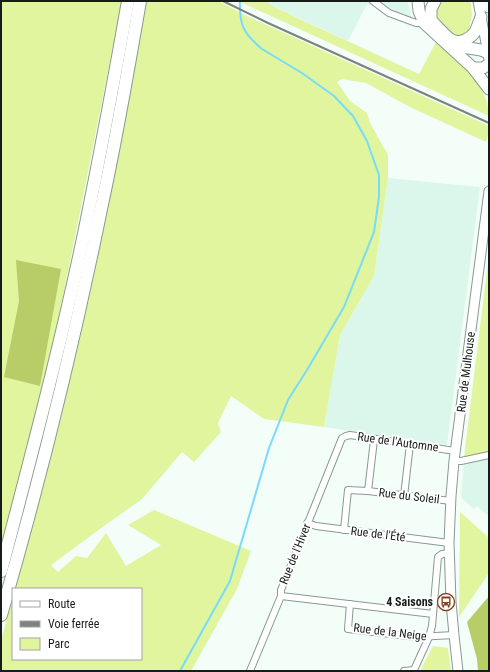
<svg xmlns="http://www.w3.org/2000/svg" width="490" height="672" font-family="'Roboto Condensed',sans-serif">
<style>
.built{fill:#dbf7eb}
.green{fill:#e1f49e}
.forest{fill:#b8cd67}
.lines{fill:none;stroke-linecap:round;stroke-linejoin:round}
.stream{stroke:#76dcfa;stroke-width:2}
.minor-casing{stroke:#889a92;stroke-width:8}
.secondary-casing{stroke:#889a92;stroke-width:11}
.trunk-casing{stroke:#889a92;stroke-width:13}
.motorway-casing{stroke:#889a92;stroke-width:14}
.minor{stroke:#fff;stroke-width:6}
.secondary{stroke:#fff;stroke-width:9}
.trunk{stroke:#fff;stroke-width:11}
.motorway{stroke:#fff;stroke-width:12}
.rail{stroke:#7b837f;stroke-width:2}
.labels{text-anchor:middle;stroke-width:4;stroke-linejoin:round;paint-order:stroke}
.street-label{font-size:12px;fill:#151c19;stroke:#fff}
.poi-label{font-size:12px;font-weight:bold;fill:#151c19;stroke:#fff;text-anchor:end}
</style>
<rect width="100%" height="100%" fill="#f3fef9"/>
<!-- built -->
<g class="built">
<polygon points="266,1 408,1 411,17 367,4 348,41 271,5"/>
<polygon points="388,178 480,187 447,445 324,427 340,335 374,276"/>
<polygon points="489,458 489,513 487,515 477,506 474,509 462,499 461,496 464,464"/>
</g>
<!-- green -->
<g class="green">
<polygon points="1,1 122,1 65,287 34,431 1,547"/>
<polygon points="145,1 218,1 247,16 489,126 489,131 486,142 410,107 366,83 342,79 337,82 350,101 367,113 370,123 388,155 388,178 374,276 340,335 324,427 264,419 231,396 218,423 221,432 194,462 182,452 142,499 104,526 51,565 58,572 76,556 87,558 106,533 126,566 161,545 128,525 154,510 251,551 237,589 191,671 1,671 1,641 13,595 13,659 141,659 141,589 15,589"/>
<path d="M238,1h28l5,4 33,16 115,53 17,-32c21,19 53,42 53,74z"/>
<polygon points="438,1 468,1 471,3 472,16 470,24 470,31 463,36 453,36 436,18 436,4"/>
<polygon points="489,254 489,452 464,457"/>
<polygon points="460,512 489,538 489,573 459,617"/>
<polygon points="433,646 448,648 451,671 420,671"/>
</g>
<!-- forest -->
<g class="forest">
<polygon points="16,260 61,269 40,386 4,377 19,301"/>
<polygon points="489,596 489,671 478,671 477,659 467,622"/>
</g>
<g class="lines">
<!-- stream -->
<path class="stream" d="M180,671l50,-90 39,-133 19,-48 19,-30 37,-63 30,-75 5,-35v-22l-12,-34 -14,-25 -19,-20 -32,-23 -40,-24c-18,-15 -23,-24 -22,-48"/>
<!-- minor casing -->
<g class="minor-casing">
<g id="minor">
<polyline points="373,1 389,13 416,23 424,23 426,22"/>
<polyline points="454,461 461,461 489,455"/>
<polyline points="368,491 451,501"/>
<polyline points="404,496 410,444"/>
<polyline points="307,523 316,526 449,543"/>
<polyline points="344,530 348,490 368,491 374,440"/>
<polyline points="281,596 433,614"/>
<polyline points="350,604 348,629 417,637 454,635"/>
<polyline points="250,671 281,596 281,590 342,438 346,436 350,435 455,451"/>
<polyline points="404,671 414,670 429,637 432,626 438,557 442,554 450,553"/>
</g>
</g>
<!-- secondary casing -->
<g class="secondary-casing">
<g id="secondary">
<polyline points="478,1 489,59"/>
<polyline points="458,671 454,635 451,602 449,543 451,496 454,461 489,191"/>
</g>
</g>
<!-- trunk casing -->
<g class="trunk-casing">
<g id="trunk">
<polyline points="418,1 419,11 424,23 473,68 489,89"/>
<path d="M435,1l-4,8v11c5,5 15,17 21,20 8,4 18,-1 23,-8 2,-4 4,-10 6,-15"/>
<polyline points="481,1 489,7"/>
<polyline points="453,41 462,47 481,50 488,53"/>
<polyline points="473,68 483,68 489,64"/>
</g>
</g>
<!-- motorway casing -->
<g class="motorway-casing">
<g id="motorway">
<path d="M1,571c30,-115 61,-230 85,-347 15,-74 29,-149 42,-223"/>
<path d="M1,615c39,-134 72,-269 100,-406 15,-69 27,-138 39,-208"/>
</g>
</g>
<!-- minor -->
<use href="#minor" class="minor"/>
<!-- secondary -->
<use href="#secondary" class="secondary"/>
<!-- trunk -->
<use href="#trunk" class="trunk"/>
<!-- motorway -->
<use href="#motorway" class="motorway"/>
<!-- rail -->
<polyline class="rail" points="223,1 268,23 489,123"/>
</g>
<!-- icons -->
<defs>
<g id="bus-ring" transform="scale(0.9)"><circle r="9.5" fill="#fff" stroke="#873f1e" stroke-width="1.5"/><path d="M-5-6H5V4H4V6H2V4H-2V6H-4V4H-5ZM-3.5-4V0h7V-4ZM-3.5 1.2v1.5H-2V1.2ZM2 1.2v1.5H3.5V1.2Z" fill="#873f1e"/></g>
</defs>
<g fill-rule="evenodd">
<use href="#bus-ring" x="446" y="602"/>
</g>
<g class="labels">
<!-- street labels -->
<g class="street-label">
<text transform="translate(466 372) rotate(-83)" y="4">Rue de Mulhouse</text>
<text transform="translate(398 442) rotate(8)" y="4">Rue de l'Automne</text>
<text transform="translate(409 496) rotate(7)" y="4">Rue du Soleil</text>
<text transform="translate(378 534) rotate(7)" y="4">Rue de l'Été</text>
<text transform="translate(295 554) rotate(-68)" y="4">Rue de l'Hiver</text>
<text transform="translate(390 632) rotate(7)" y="4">Rue de la Neige</text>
</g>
<!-- poi labels -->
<g class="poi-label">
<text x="433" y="606">4 Saisons</text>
</g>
</g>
<!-- border -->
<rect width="490" height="672" fill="none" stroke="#151c19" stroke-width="4"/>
<!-- legend -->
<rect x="12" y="588" width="130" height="72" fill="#ffffff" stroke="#a1a4a3"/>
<rect x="20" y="601" width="20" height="6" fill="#ffffff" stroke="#a1a4a3"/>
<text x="48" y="608" font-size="12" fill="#151c19">Route</text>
<rect x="20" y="621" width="20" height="6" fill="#7b837f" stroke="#a1a4a3"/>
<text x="48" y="628" font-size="12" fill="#151c19">Voie ferrée</text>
<rect x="20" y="638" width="20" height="12" fill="#e1f49e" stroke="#a1a4a3"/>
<text x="48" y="648" font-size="12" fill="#151c19">Parc</text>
</svg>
